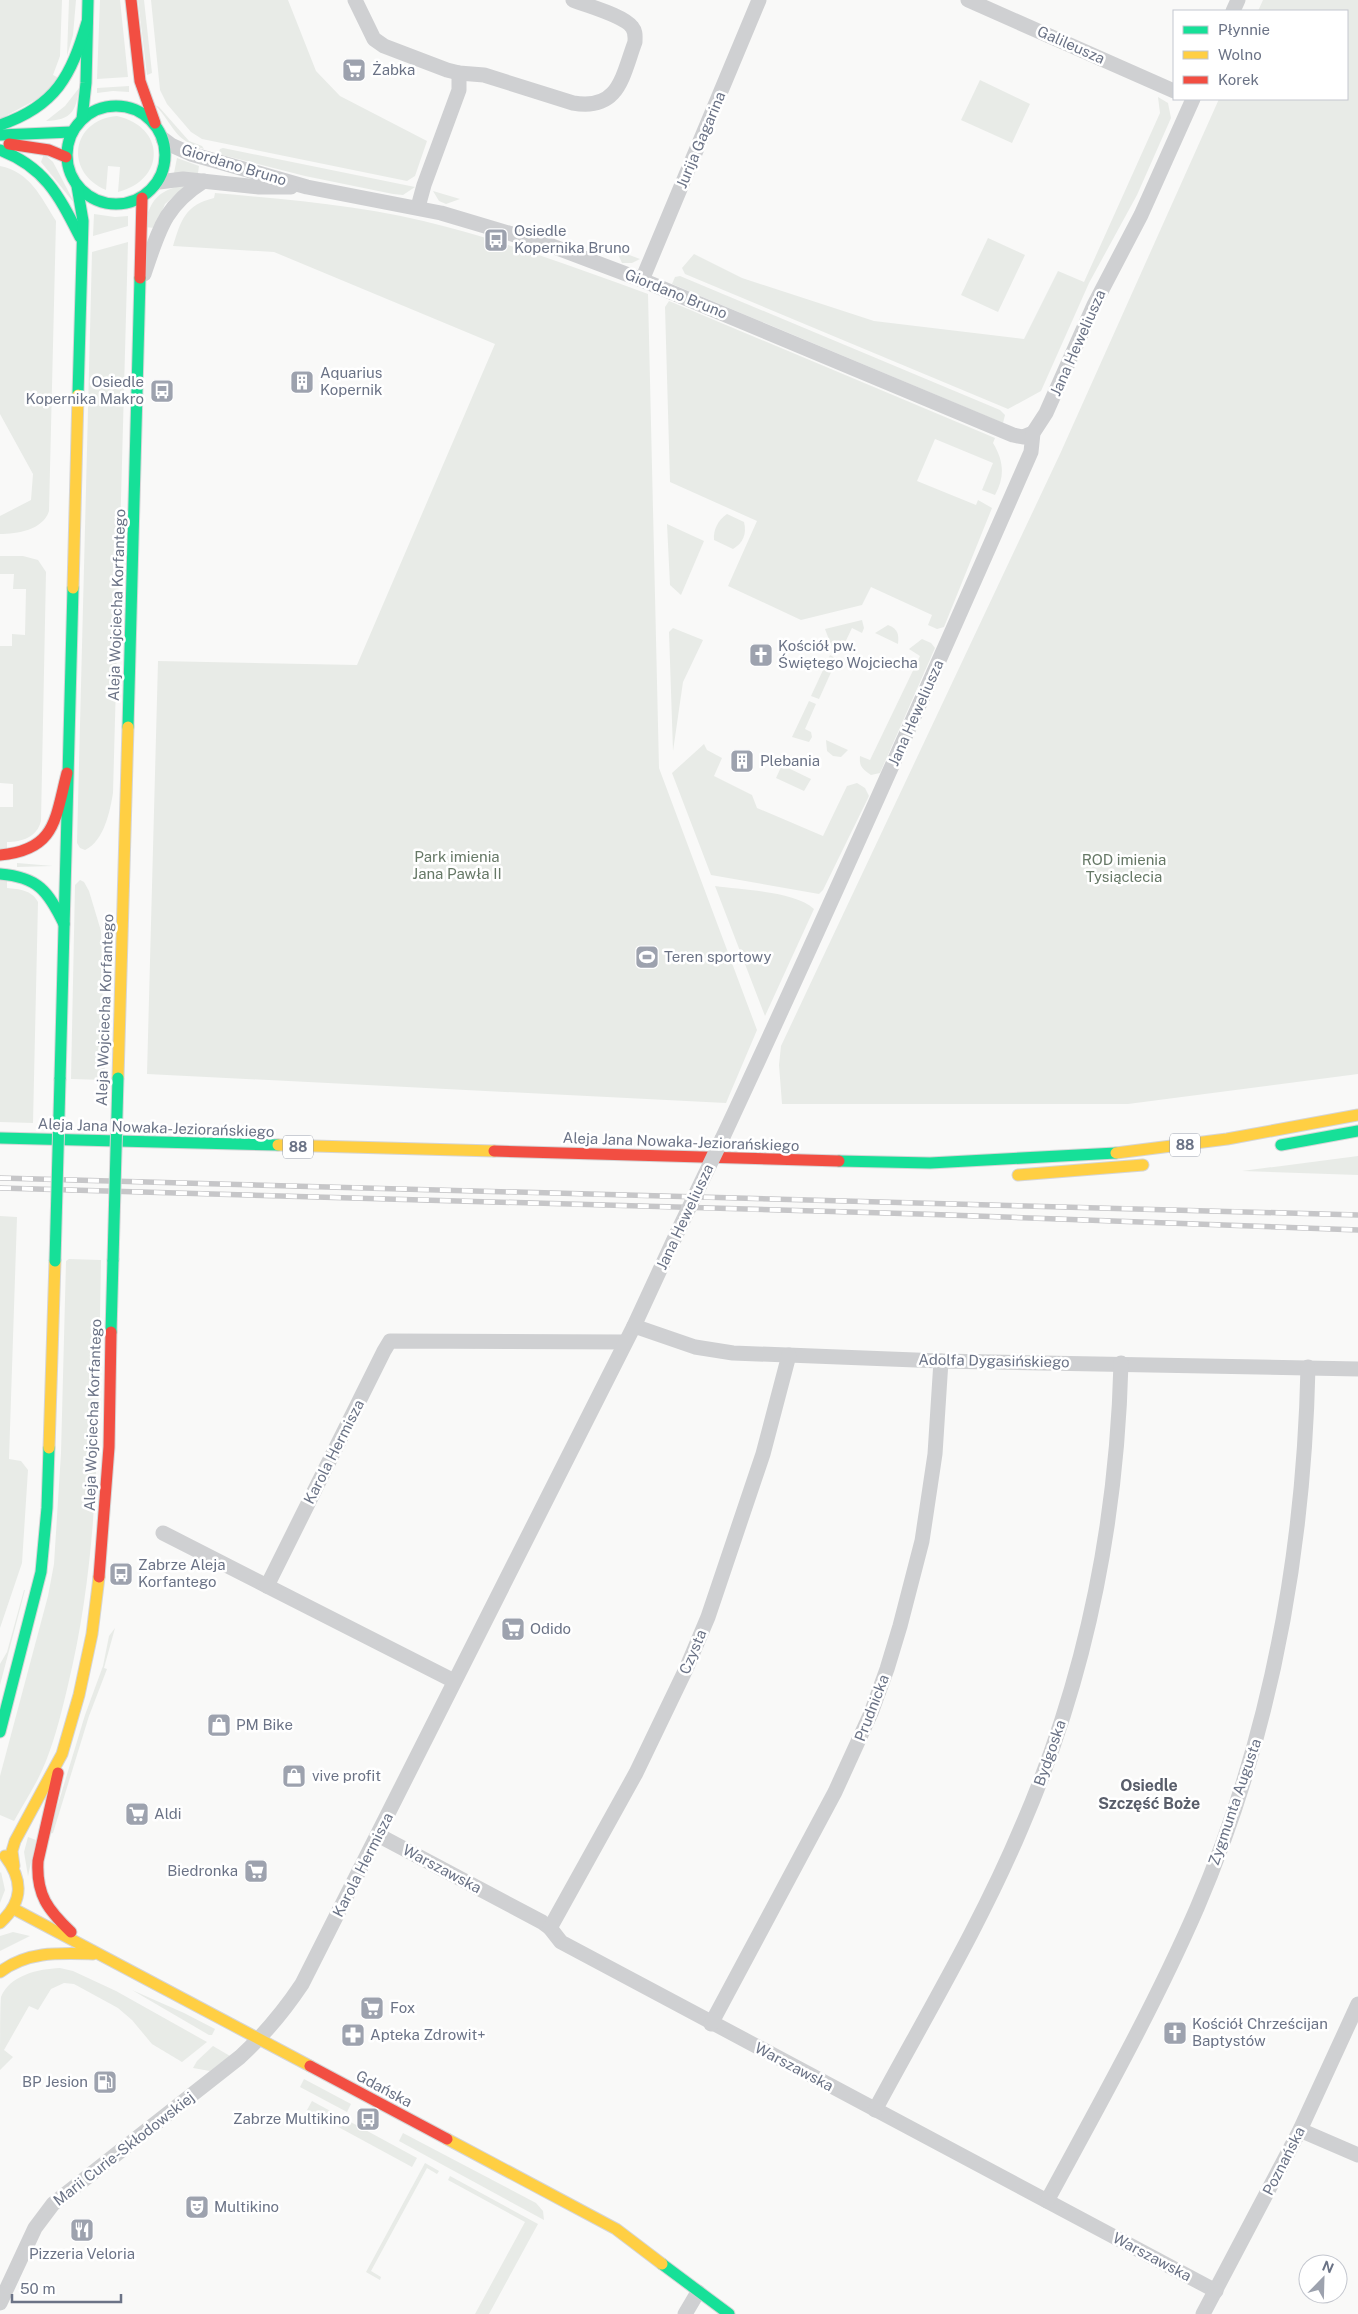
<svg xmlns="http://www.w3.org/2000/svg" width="1358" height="2314" font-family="'Public Sans',sans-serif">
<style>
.green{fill:#e8ebe7}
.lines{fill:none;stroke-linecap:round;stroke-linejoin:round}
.fast-casing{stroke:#d5d5d6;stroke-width:13}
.slow-casing{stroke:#d5d5d6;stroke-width:13}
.jam-casing{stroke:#d5d5d6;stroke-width:13}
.street{stroke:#cfd0d2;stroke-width:15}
.fast{stroke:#16e098;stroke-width:11}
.slow{stroke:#ffcf43;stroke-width:11}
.jam{stroke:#f24e42;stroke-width:11}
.rail-casing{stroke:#c6c6c8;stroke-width:5.5}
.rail{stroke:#fff;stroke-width:4;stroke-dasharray:11;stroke-linecap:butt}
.fast-bridge-casing{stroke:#d5d5d6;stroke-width:13;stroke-linecap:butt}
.street-bridge{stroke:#cfd0d2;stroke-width:15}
.fast-bridge{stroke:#16e098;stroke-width:11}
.labels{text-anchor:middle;stroke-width:5;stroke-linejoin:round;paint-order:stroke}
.shield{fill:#fff;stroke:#979daa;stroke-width:1}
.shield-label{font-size:14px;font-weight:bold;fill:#6b7386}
.street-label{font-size:15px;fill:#6b7386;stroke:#fff}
.poi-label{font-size:15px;fill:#6b7386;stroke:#fff;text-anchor:start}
.park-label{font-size:15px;fill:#667866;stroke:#fff}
.neighbourhood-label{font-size:16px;font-weight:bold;fill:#595e6b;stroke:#fff}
</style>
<rect width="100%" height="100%" fill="#f9f9f8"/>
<!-- green -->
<g class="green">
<polygon points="0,0 62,0 60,56 53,75 59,78 43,96 0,119"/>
<polygon points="69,0 76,0 73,35 67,56"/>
<polygon points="100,0 120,0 128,77 97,79"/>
<polygon points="138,0 144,0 152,73 147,75"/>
<polygon points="151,0 288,0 316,71 340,96 427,141 415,176 407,181 202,139 191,132 167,104 160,90"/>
<polygon points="1263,0 1358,0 1358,1074 1128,1104 782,1104 779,1065 781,1046 1060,454 1219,99 1347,99 1347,11 1258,11"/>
<polygon points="980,80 1030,104 1012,143 961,120"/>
<polygon points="129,86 129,92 113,91 97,93 97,88"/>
<path d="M79,88c-3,23 -7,32 -33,33l19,-15z"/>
<polygon points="1158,97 1168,103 1171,118 1137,195 1089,283 1041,391 1008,409 685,274 682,268 694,254 742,278 874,321 1024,339 1058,271 1084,282 1160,113"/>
<path d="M155,105l4,2 30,34 13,5 2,3c-31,-9 -29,-23 -49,-44z"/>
<path d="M117,116c49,11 49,64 1,76l2,-25 -12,-1 -2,24c-42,-18 -35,-70 11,-74z"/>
<polygon points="223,148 415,187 403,195 393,194 305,176 218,154 220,149"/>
<polygon points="44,154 53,162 75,204 41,162"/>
<polygon points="177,158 199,166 198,173 174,173"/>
<path d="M0,166c30,6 41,31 56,55l-7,290c-6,19 -32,23 -49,23v-18l31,-16 2,-26 -33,-60z"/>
<path d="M183,185l1,2 -19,17 -10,24 -11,-1c6,-26 13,-36 39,-42z"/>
<polygon points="433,191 460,199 446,204 439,201"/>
<path d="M215,193c78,7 157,13 232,34 68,18 135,43 201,67l11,474 98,262 -31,73 -579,-29 11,-413 199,4 138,-321 -221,-92 -101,-6c8,-26 12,-41 41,-48z"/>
<polygon points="94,214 115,217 128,216 128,226 93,236"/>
<polygon points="988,238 1025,255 998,312 961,295"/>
<path d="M128,242l-15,551c-3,18 -9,48 -28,57l-5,-2 -3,-5 15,-591z"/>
<polygon points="616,250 640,259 632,263 622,263"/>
<polygon points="680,276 1000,410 1005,415 1003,423 672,284 675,277"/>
<path d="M669,301l326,137 -2,5c11,18 12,34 2,52l-13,-5 11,-27 -58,-24 -18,42 59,24 2,-5 14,8 -48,119 -7,2 -9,-4 4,-10 -61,-28 -9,18 -61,15 -73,-34 29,-65 -87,-39 -5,-175z"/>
<path d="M727,514l17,8c3,12 -1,21 -11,27l-19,-9c-1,-10 4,-20 13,-26z"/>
<polygon points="667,524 704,541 681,595 670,585"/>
<path d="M0,556h23l15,4 8,12 -5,249c-4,16 -19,21 -34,21v8h-7v-43h13v-23l-13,-1v-137h12v-12l13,1 1,-46h-13l1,-15h-14z"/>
<polygon points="862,620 864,628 862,633 852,628 840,653 833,650 825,629"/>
<path d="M888,625c10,4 11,9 10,19l-23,-11z"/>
<polygon points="673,628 703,640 683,682 673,751 669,632"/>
<path d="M922,639l9,4 4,5 -55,125 -9,2c-9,-6 -12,-9 -11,-19l10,4 50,-104 -11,-7z"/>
<polygon points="830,655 837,659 819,699 811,696"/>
<polygon points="809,701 816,704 805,729 811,732 812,737 809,742 792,737"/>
<polygon points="826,740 848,750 841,757 833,756 827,751"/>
<polygon points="704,744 707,750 722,758 714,776 752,795 757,808 823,836 847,786 857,783 865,788 869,796 823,890 819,894 711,875 672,773"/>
<polygon points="782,765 811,779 804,791 776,778"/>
<polygon points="17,863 53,866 17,867"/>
<path d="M0,880h7v8c12,1 25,2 31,14l-5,221 -33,-1z"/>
<polygon points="80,880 84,882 89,891 101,931 105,1080 71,1079 75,885"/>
<path d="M715,886c27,4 80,5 99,23l-49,107z"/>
<polygon points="1358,1156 1358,1175 1242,1171"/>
<polygon points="0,1216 17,1217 9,1459 21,1461 28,1470 22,1563 0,1628"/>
<path d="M69,1259l32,1c-3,141 1,286 -33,425 -6,25 -12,51 -22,76 -8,21 -21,40 -32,60l-14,-6v-39l48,-180 6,-32 7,-111 5,-192z"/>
<polygon points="24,1590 25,1590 0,1685 0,1664 7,1652"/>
<polygon points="115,1628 104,1668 107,1669 89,1716 53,1833 49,1834 85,1715 103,1666 109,1636"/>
<polygon points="28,1837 36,1840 28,1876 24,1852"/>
<polygon points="1,1872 5,1890 0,1903 0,1873"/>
<polygon points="13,1932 30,1936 0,1951 0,1936"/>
<path d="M60,1968l13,3 43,20 91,51 -25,20 -30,-18 -20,-24 -14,-12 -44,-24 -10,-1 -13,6 -13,21 -9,-4 -25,44 9,7 -13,13c0,-13 0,-64 1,-73 9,-22 37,-28 59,-29z"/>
<polygon points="132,1990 184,2013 215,2029 212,2035 209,2035"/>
<polygon points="213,2046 230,2056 210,2071 193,2068 197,2061"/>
<polygon points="304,2079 351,2104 347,2112 300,2087"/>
<polygon points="312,2101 417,2158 412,2167 307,2110"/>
<polygon points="403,2133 536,2203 543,2211 544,2220 399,2141"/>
<polygon points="425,2163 439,2171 437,2174 427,2168 371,2271 381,2277 380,2280 366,2272"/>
<polygon points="450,2176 538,2224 489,2314 475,2314 525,2222 448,2180"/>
</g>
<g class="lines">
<!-- fast casing -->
<g class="fast-casing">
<g id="fast">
<circle cx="116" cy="155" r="49"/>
<polyline points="82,119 86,83 88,0"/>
<path d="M0,125c56,-19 71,-49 87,-103"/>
<polyline points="0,135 72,132"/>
<path d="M0,150c45,17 59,46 80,87"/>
<polyline points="77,186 83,221 78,395"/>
<polyline points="128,727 140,278"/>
<path d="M0,874c38,3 48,17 64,50"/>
<polyline points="60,1079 73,588"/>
<polyline points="0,1138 278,1145"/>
<polyline points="1281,1145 1358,1131"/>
<polyline points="839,1161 930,1163 1116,1153"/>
<polyline points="111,1332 113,1260"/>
<polyline points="0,1732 41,1572 47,1508 49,1448"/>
<polyline points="662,2264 729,2314"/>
</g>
</g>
<!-- slow casing -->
<g class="slow-casing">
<g id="slow">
<polyline points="73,588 78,395"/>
<polyline points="118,1078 128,727"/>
<polyline points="278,1145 494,1151"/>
<polyline points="1116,1153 1227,1139 1358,1115"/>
<polyline points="1018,1175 1143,1165"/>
<polyline points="49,1448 55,1261"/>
<polyline points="14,1866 12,1851 15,1841 62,1754 79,1695 92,1634 99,1577"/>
<polyline points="14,1909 310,2066"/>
<path d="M0,1923c23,-21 24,-42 5,-67"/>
<path d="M0,1972c28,-21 59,-19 93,-18"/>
<polyline points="447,2139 616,2229 662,2264"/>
</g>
</g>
<!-- jam casing -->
<g class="jam-casing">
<g id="jam">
<polyline points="131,0 140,81 155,123"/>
<polyline points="9,144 49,150 66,157"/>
<polyline points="140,278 142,198"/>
<path d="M0,855c56,-5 55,-36 67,-82"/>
<polyline points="494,1151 839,1161"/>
<polyline points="99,1577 109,1447 111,1332"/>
<path d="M58,1773l-20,88c-2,34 10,49 33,71"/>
<polyline points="310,2066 447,2139"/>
</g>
</g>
<!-- street -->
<g class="street">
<path d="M355,0l19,39 10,7 63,24 12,3 25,2 89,28c46,8 49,-26 62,-61 0,-6 1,-10 -3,-15 -9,-12 -45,-21 -59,-27"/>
<polyline points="968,0 1174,91"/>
<polyline points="1233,11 1238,0"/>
<polyline points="163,139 171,145 191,154 307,187 441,213 552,246 642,280 1013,435 1023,437 1033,433"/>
<polyline points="159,182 183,179 259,187 291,187"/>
<polyline points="418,207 424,185 459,90 459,73"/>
<path d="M144,274c15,-43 19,-67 60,-93"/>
<polyline points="642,280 759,0"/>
<path d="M722,1139c106,-227 208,-457 309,-687l2,-19 13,-20 48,-108 47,-90 52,-116"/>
<polyline points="634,1326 695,1347 733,1353 941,1361 1358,1369"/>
<polyline points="163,1533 267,1586"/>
<polyline points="454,1681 267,1586 384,1351 390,1341 625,1342"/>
<polyline points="378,1835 542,1922 550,1928 561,1942 1216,2291"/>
<polyline points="550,1928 636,1773 686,1669 708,1617 763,1454 789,1355"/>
<polyline points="711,2024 835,1792 871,1713 887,1669 900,1626 922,1541 935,1454 941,1361"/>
<path d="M875,2110c50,-93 106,-186 147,-284 64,-148 95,-302 99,-463"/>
<polyline points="1300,2130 1358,2155"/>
<path d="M1047,2201c52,-96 106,-192 150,-293 73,-170 107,-355 111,-541"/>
<path d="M0,2303l35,-75 18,-24 187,-147c24,-22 44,-46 62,-73l332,-658 43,-93"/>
<polyline points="685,2314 698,2292"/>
<polyline points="1203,2314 1300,2130 1358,2004"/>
</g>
<!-- fast -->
<use href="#fast" class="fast"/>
<!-- slow -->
<use href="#slow" class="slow"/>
<!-- jam -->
<use href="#jam" class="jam"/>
<!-- rail casing -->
<g class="rail-casing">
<g id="rail">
<polyline points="0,1178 1358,1215"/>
<polyline points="0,1188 920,1214 1358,1230"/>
</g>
</g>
<!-- rail -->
<use href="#rail" class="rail"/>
<!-- fast-bridge casing -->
<g class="fast-bridge-casing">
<g id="fast-bridge">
<polyline points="113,1260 118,1078"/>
<polyline points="55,1261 60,1079"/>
</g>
</g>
<!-- street-bridge -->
<polyline class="street-bridge" points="677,1233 722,1139"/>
<!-- fast-bridge -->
<use href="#fast-bridge" class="fast-bridge"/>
</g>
<!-- icons -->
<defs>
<g id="supermarket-square" transform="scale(1.25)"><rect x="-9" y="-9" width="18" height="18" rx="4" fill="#9da2ae" stroke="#fff"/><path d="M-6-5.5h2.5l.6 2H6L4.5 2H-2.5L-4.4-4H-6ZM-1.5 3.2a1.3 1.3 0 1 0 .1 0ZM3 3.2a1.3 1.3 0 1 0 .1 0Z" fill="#fff"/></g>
<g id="bus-square" transform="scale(1.25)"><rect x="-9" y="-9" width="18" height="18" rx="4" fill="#9da2ae" stroke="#fff"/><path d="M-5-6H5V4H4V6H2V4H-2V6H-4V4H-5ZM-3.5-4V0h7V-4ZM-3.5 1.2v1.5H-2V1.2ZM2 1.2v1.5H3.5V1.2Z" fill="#fff"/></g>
<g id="building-square" transform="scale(1.25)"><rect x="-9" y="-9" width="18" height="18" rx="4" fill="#9da2ae" stroke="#fff"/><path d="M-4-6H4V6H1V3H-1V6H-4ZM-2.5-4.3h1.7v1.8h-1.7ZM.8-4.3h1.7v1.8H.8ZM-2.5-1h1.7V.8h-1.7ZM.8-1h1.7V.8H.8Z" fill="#fff"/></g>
<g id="church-square" transform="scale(1.25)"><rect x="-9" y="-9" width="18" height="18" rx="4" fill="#9da2ae" stroke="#fff"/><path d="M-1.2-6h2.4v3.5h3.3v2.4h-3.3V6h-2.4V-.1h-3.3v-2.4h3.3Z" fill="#fff"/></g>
<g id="stadium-square" transform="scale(1.25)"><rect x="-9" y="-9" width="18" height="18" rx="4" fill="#9da2ae" stroke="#fff"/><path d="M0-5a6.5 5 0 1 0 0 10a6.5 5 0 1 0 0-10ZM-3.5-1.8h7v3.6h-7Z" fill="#fff"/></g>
<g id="shop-square" transform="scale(1.25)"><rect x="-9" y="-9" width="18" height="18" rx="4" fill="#9da2ae" stroke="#fff"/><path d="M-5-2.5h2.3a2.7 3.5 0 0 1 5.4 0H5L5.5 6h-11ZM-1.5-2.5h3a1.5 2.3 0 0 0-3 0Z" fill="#fff"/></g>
<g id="pharmacy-square" transform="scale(1.25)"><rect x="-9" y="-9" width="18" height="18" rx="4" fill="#9da2ae" stroke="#fff"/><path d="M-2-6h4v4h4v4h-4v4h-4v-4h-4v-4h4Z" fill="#fff"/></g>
<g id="fuel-square" transform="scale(1.25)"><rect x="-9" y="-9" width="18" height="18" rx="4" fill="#9da2ae" stroke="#fff"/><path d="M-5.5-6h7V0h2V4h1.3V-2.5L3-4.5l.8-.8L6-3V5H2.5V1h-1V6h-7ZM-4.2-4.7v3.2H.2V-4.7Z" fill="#fff"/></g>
<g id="theatre-square" transform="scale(1.25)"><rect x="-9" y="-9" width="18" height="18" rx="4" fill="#9da2ae" stroke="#fff"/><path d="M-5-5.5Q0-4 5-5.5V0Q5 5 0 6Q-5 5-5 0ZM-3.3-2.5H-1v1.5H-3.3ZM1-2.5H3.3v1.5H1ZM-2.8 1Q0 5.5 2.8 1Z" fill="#fff"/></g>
<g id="restaurant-square" transform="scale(1.25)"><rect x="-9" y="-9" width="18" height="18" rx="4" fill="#9da2ae" stroke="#fff"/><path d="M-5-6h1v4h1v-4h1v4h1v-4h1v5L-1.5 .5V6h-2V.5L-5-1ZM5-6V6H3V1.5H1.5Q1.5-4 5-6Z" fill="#fff"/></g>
</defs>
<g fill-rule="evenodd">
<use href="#supermarket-square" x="354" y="70"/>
<use href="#bus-square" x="496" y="240"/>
<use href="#building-square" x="302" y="382"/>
<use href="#bus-square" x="162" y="391"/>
<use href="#church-square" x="761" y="655"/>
<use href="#building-square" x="742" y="761"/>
<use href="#stadium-square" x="647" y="957"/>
<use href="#bus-square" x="121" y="1574"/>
<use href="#supermarket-square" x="513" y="1629"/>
<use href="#shop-square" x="219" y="1725"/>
<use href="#shop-square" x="294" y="1776"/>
<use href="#supermarket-square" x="137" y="1814"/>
<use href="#supermarket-square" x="256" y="1871"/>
<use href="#supermarket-square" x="372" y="2008"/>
<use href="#church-square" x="1175" y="2033"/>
<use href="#pharmacy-square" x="353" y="2035"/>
<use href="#fuel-square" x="105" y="2082"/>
<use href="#bus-square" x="368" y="2119"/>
<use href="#theatre-square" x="197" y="2207"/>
<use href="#restaurant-square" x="82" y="2230"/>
</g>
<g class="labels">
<!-- shield labels -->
<g class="shield">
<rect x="1170" y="1133.5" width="30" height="23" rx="4"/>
<rect x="283" y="1135.5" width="30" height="23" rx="4"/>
</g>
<g class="shield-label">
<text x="1185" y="1150">88</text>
<text x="298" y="1152">88</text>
</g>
<!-- street labels -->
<g class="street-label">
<text transform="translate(1071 45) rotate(24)" y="5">Galileusza</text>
<text transform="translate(701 140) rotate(-67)" y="5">Jurija Gagarina</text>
<text transform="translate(234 165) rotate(17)" y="5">Giordano Bruno</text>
<text transform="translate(676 294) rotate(22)" y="5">Giordano Bruno</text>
<text transform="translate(1078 343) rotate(-66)" y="5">Jana Heweliusza</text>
<text transform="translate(117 605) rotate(-88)" y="5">Aleja Wojciecha Korfantego</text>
<text transform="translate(916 713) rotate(-66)" y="5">Jana Heweliusza</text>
<text transform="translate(105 1010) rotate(-88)" y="5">Aleja Wojciecha Korfantego</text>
<text transform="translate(156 1128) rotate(2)" y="5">Aleja Jana Nowaka-Jeziorańskiego</text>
<text transform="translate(681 1142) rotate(2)" y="5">Aleja Jana Nowaka-Jeziorańskiego</text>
<text transform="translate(685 1217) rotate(-65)" y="5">Jana Heweliusza</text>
<text transform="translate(994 1361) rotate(1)" y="5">Adolfa Dygasińskiego</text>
<text transform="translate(93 1415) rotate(-88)" y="5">Aleja Wojciecha Korfantego</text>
<text transform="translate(334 1452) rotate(-63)" y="5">Karola Hermisza</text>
<text transform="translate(693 1652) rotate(-67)" y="5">Czysta</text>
<text transform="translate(872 1708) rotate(-69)" y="5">Prudnicka</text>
<text transform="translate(1050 1753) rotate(-71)" y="5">Bydgoska</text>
<text transform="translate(1235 1802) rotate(-71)" y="5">Zygmunta Augusta</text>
<text transform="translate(363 1865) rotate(-63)" y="5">Karola Hermisza</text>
<text transform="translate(442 1869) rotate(28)" y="5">Warszawska</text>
<text transform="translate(794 2067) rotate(28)" y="5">Warszawska</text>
<text transform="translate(384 2089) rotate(28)" y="5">Gdańska</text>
<text transform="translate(124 2149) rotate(-38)" y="5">Marii Curie-Skłodowskiej</text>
<text transform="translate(1284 2161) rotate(-63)" y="5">Poznańska</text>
<text transform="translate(1152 2257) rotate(28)" y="5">Warszawska</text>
</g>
<!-- poi labels -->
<g class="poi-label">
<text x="372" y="75">Żabka</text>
<text x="514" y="236">Osiedle<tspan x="514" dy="17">Kopernika Bruno</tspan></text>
<text x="320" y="378">Aquarius<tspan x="320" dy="17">Kopernik</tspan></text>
<text x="144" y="387" text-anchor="end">Osiedle<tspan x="144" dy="17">Kopernika Makro</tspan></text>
<text x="778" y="651">Kościół pw.<tspan x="778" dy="17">Świętego Wojciecha</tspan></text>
<text x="760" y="766">Plebania</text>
<text x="664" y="962">Teren sportowy</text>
<text x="138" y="1570">Zabrze Aleja<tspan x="138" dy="17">Korfantego</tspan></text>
<text x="530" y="1634">Odido</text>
<text x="236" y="1730">PM Bike</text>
<text x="312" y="1781">vive profit</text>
<text x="154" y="1819">Aldi</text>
<text x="238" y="1876" text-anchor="end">Biedronka</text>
<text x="390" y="2013">Fox</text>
<text x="1192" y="2029">Kościół Chrześcijan<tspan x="1192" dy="17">Baptystów</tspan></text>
<text x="370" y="2040">Apteka Zdrowit+</text>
<text x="88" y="2087" text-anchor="end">BP Jesion</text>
<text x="350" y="2124" text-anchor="end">Zabrze Multikino</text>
<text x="214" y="2212">Multikino</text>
<text x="82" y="2259" text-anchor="middle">Pizzeria Veloria</text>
</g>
<!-- park labels -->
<g class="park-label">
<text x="457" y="862">Park imienia<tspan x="457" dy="17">Jana Pawła II</tspan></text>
<text x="1124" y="865">ROD imienia<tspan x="1124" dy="17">Tysiąclecia</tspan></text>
</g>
<!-- neighbourhood labels -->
<g class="neighbourhood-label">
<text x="1149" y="1791">Osiedle<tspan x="1149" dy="18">Szczęść Boże</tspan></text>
</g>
</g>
<!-- legend -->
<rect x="1173" y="10" width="175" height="90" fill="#ffffff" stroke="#c4c7cf"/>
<rect x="1183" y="26" width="25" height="8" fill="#16e098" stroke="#c4c7cf"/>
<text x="1218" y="35" font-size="15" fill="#6b7386">Płynnie</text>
<rect x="1183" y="51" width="25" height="8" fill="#ffcf43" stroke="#c4c7cf"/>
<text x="1218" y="60" font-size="15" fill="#6b7386">Wolno</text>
<rect x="1183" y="76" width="25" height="8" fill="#f24e42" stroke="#c4c7cf"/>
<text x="1218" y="85" font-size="15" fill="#6b7386">Korek</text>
<!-- north arrow -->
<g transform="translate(1323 2279) rotate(23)"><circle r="24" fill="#ffffff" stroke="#c4c7cf"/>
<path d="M0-4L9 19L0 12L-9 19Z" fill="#9da2ae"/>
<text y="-8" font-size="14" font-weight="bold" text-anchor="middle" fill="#6b7386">N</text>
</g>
<!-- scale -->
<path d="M12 2294v8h109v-8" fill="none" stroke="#6b7386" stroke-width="2.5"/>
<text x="20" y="2294" font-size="15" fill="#6b7386" stroke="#ffffff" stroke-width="4" paint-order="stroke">50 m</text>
</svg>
